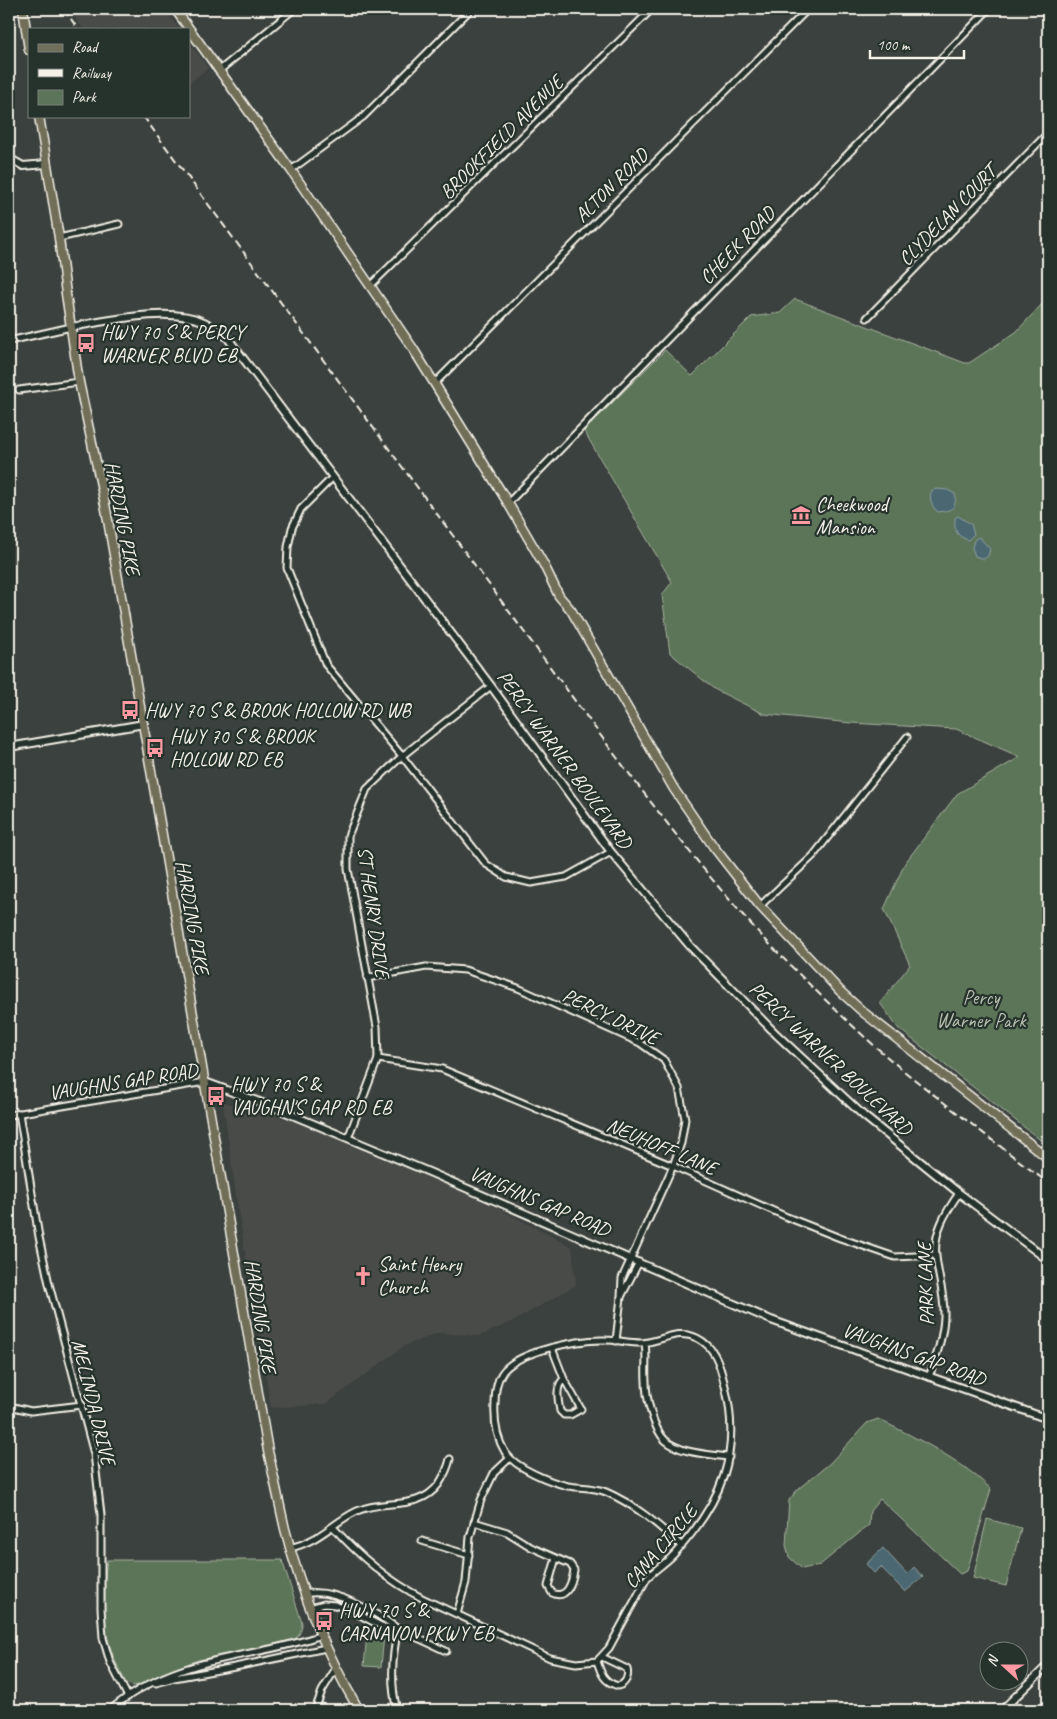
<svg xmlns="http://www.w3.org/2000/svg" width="1057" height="1719" font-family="Caveat,sans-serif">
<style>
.built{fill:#4a4b4a}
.green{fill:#5c7459;stroke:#a8b2a0}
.water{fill:#4c6872;stroke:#8f9fa1}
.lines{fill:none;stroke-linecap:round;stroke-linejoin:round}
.minor-casing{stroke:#f4f1e8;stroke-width:9}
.tertiary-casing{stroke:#f4f1e8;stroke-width:10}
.primary-casing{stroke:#f4f1e8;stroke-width:11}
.minor{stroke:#26332d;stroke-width:5}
.tertiary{stroke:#26332d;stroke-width:6}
.primary{stroke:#716e59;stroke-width:8}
.rail{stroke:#f4f1e8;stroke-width:2;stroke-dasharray:8 4;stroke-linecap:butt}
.labels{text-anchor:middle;stroke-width:4.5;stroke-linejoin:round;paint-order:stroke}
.street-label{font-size:20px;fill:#f4f1e8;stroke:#26332d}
.poi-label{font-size:20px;fill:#f4f1e8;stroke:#26332d;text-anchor:start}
.park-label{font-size:20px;fill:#b7bfaf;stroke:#26332d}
</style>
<rect width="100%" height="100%" fill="#3b413e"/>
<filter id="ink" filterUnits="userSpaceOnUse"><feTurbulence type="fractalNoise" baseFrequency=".02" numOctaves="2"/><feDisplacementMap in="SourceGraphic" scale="10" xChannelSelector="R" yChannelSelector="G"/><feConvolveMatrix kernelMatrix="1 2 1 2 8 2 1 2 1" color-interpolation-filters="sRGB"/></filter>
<g filter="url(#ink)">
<!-- built -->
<g class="built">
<polygon points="69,9 164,9 179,29 83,29"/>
<polygon points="189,42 208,68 189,83"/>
<polygon points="223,1102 298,1122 478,1198 572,1247 576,1285 514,1321 480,1336 438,1333 404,1346 326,1404 271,1408 238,1209"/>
</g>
<!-- green -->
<g class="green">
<polygon points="795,299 965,363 969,363 1016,332 1043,303 1048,305 1048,1146 898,1028 880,1003 910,965 884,909 905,863 957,794 1020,757 956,729 851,723 764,714 714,689 670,653 662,595 672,582 584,431 665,350 692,376 751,317 780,313"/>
<path d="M878,1419c40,20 81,39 113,70l-24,82 -7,3 -80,-75 -10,12 -1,14 -49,40 -18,4 -13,-12 -3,-12 3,-45 9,-11 32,-26 37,-40z"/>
<polygon points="987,1519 1021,1528 1006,1586 973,1578"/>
<path d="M107,1560h175l20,63c0,9 -4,14 -11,19l-93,18 -35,13 -23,12 -7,1 -7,-3c-6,-12 -12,-23 -16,-36 -8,-25 -7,-61 -3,-87z"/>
<polygon points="367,1634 384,1635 381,1667 364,1666"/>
</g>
<!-- water -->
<g class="water">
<path d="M937,489l11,1 7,4c2,16 -4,16 -17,18 -6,-4 -10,-15 -6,-22z"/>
<path d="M958,516l13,8 3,10 -6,6c-12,-4 -14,-10 -13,-22z"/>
<polygon points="979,537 990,549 988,556 984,559 975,556 972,548 974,540"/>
<polygon points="883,1548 907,1574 914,1567 923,1577 905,1592 881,1567 874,1573 866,1564"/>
</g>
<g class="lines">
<!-- minor casing -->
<g class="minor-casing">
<g id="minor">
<polyline points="220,70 294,9"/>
<polyline points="291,170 363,117 471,9"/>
<polyline points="59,238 119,224"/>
<polyline points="370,286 652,9"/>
<polyline points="867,318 1048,133"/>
<polyline points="9,341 71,327"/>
<polyline points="435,383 808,9"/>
<polyline points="19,390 79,382"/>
<polyline points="333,477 301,509 292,528 288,547 287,568 326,665 402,756 486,864 506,877 531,883 566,877 611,852"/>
<polyline points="508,503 989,9"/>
<polyline points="760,906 813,856 907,737"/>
<polyline points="367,978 426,967 465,970 518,988 640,1043 664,1060 679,1088 685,1119 681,1143 673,1166 622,1278 621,1297 639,1262"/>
<polyline points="378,1059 442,1069 673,1166 787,1217 840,1238 895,1257 935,1255"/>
<polyline points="19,1113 39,1237 49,1284 94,1454 101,1515 101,1608 103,1638 110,1662 128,1697"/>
<polyline points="9,1115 205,1082"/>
<polyline points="348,1138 378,1059 377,1027 348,869 348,836 367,789 402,756 491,686"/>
<polyline points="616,1341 621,1297"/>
<path d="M645,1343c2,13 0,25 1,38 0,17 7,47 19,59 16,14 44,14 64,17"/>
<path d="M552,1348l12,31c-9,7 -6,21 -4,32l4,4h6l11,-6 -17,-30"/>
<path d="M929,1377c7,-20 14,-39 15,-60 1,-21 -6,-40 -8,-61 -3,-24 10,-44 23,-63"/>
<polyline points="9,1406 31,1411 82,1405"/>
<path d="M474,1522l33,10 24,15 25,11 -8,28 4,7c15,7 20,-10 22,-23l-4,-6 -14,-6"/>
<path d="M333,1527c26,29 54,53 89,71l128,60 26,5 21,-2 12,-13 38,-70c9,-10 21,-16 29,-26 45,-49 66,-99 49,-166 -5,-19 -8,-38 -28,-48 -20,-10 -36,4 -56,5 -12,0 -23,-3 -35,-3 -26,-1 -89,11 -104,33 -6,9 -7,19 -7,30 -1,16 1,34 10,49 10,16 45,30 63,34 14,2 26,1 38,6 30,13 52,33 76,54"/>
<polyline points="422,1541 469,1555"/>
<path d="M290,1548c30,-7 42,-25 67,-37 29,-13 61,1 82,-27 5,-8 9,-16 11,-25"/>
<path d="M305,1594c28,-7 71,18 93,35l-13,-1 -29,-15 -21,-8 -11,-1 -14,4"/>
<polyline points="457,1614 466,1582 470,1537 481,1500 494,1473 510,1458"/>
<path d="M597,1661c4,13 7,21 21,25 8,-2 11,-10 9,-17l-25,-12"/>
<polyline points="156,1683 174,1678 235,1667 326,1648"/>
<path d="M110,1710c26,-22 56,-36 88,-45 41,-12 83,-15 123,-30"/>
<polyline points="315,1710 322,1691 336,1668"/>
<path d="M397,1710c-7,-26 -5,-54 1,-81l48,22"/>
</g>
</g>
<!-- tertiary casing -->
<g class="tertiary-casing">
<g id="tertiary">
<polyline points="9,158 23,166 46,164"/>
<path d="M71,327c37,-6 98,-21 133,-5 8,4 15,10 23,15l264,349 120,166 79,94 86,88 88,82 95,77 89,67"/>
<polyline points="9,747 144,724"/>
<polyline points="205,1082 273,1107 429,1172 771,1320 1048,1419"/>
<polyline points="1002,1710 1048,1665"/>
</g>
</g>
<!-- primary casing -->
<g class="primary-casing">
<g id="primary">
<polyline points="23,9 29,50"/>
<polyline points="175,9 291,170 412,347 508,503 544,565 559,596 571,610 674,789 713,846 760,906 841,992 863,1012 1048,1158"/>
<path d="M39,116l20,122 7,56 13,88 27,127 15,87 147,855c6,26 11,52 17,78 16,63 41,125 74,181"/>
</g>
</g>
<!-- minor -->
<use href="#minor" class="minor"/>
<!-- tertiary -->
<use href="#tertiary" class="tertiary"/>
<!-- primary -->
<use href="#primary" class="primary"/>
<!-- rail -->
<g class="rail">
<polyline points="64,9 78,29"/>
<path d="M143,116l475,643c54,71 107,141 170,204 42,42 85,84 131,120 43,34 86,67 129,100"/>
</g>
</g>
</g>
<!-- icons -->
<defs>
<g id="bus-bare" transform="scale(1.5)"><path d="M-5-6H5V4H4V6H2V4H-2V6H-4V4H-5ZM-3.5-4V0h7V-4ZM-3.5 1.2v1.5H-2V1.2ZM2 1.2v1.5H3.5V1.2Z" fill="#ff9aa2" stroke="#26332d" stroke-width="2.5" paint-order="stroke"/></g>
<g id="museum-bare" transform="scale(1.5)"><path d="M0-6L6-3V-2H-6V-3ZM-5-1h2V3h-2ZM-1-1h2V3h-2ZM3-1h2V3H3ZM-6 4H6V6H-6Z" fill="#ff9aa2" stroke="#26332d" stroke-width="2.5" paint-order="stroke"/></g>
<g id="church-bare" transform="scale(1.5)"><path d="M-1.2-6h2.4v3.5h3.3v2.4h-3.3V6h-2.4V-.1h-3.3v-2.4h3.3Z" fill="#ff9aa2" stroke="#26332d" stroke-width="2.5" paint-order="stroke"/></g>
</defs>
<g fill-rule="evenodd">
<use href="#bus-bare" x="86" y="343"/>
<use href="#museum-bare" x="801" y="515"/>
<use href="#bus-bare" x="130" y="710"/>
<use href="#bus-bare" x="155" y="748"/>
<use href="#bus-bare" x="216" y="1096"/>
<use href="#church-bare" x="363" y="1276"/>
<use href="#bus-bare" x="324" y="1621"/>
</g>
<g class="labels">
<!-- street labels -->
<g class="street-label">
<text transform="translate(501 137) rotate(-45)" y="7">BROOKFIELD AVENUE</text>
<text transform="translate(611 185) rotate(-45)" y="7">ALTON ROAD</text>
<text transform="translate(947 215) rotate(-46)" y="7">CLYDELAN COURT</text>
<text transform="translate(737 245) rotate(-46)" y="7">CHEEK ROAD</text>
<text transform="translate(123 518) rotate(79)" y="7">HARDING PIKE</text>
<text transform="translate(565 759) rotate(54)" y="7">PERCY WARNER BOULEVARD</text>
<text transform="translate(374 912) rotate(82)" y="7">ST HENRY DRIVE</text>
<text transform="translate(193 917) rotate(80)" y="7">HARDING PIKE</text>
<text transform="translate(611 1016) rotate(26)" y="7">PERCY DRIVE</text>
<text transform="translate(831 1058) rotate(43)" y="7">PERCY WARNER BOULEVARD</text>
<text transform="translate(123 1081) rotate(-9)" y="7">VAUGHNS GAP ROAD</text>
<text transform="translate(662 1146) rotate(23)" y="7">NEUHOFF LANE</text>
<text transform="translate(540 1201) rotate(23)" y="7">VAUGHNS GAP ROAD</text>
<text transform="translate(925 1284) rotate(-92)" y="7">PARK LANE</text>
<text transform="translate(261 1316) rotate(81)" y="7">HARDING PIKE</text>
<text transform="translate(914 1354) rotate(20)" y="7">VAUGHNS GAP ROAD</text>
<text transform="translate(94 1402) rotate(76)" y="7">MELINDA DRIVE</text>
<text transform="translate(660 1546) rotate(-50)" y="7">CANA CIRCLE</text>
</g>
<!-- poi labels -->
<g class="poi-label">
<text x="101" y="339">HWY 70 S &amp; PERCY<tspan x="101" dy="23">WARNER BLVD EB</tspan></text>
<text x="816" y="511">Cheekwood<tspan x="816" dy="23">Mansion</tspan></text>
<text x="145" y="717">HWY 70 S &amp; BROOK HOLLOW RD WB</text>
<text x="170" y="743">HWY 70 S &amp; BROOK<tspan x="170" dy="23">HOLLOW RD EB</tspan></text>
<text x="231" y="1091">HWY 70 S &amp;<tspan x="231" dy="23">VAUGHN'S GAP RD EB</tspan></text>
<text x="378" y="1271">Saint Henry<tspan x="378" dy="23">Church</tspan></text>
<text x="339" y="1617">HWY 70 S &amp;<tspan x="339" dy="23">CARNAVON PKWY EB</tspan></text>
</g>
<!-- park labels -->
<g class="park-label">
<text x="981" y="1004">Percy<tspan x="981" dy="23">Warner Park</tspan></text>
</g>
</g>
<!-- margin -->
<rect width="1057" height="1719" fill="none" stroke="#26332d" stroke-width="30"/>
<rect x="15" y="15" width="1027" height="1689" fill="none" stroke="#f4f1e8" stroke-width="2" filter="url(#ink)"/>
<!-- legend -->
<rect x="28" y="28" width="162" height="90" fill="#26332d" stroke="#787f78"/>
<rect x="38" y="44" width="25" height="8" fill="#716e59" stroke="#787f78"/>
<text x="72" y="52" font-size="15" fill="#f4f1e8">Road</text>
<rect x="38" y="69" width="25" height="8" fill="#f4f1e8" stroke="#787f78"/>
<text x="72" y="78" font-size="15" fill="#f4f1e8">Railway</text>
<rect x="38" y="90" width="25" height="15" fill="#5c7459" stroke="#787f78"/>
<text x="72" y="102" font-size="15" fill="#f4f1e8">Park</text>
<!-- north arrow -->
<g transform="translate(1004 1666) rotate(291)"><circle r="24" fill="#26332d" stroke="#787f78"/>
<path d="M0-4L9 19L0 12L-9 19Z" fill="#ff9aa2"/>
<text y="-8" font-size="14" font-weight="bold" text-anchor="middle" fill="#f4f1e8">N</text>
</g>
<!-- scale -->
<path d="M870 50v8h94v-8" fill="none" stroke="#f4f1e8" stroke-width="2.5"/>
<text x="877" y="50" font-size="15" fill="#f4f1e8" stroke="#26332d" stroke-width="4" paint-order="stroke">100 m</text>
</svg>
